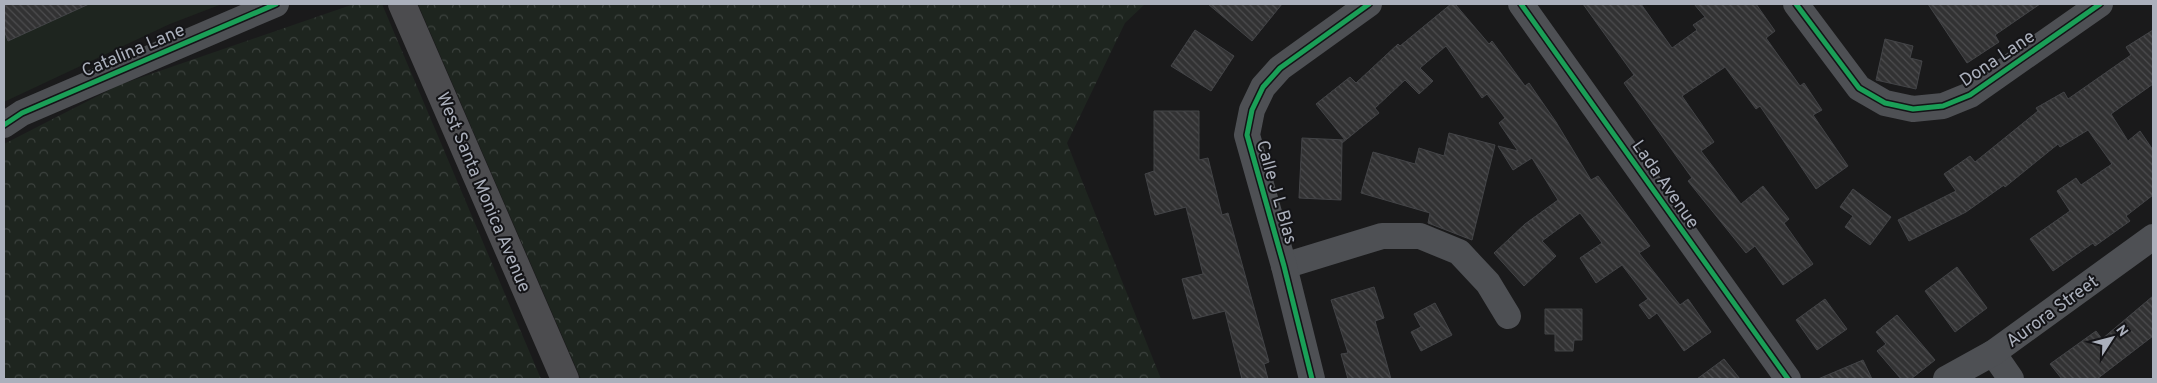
<svg xmlns="http://www.w3.org/2000/svg" width="2157" height="383" font-family="Overpass,sans-serif">
<style>
.green{fill:#1e251f}
.forest{fill:url(#forest-crowns)}
.building{fill:url(#building-back-hatch);stroke:#434447}
.lines{fill:none;stroke-linecap:round;stroke-linejoin:round}
.minor{stroke:#4e5054;stroke-width:26}
.major{stroke:#4c4c4f;stroke-width:28}
.cycleway-casing{stroke:#141417;stroke-width:8}
.cycleway{stroke:#1a9f57;stroke-width:5}
.labels{text-anchor:middle;stroke-width:4;stroke-linejoin:round;paint-order:stroke}
.street-label{font-size:18px;fill:#abb0bc;stroke:#141417}
</style>
<defs>
<pattern id="forest-crowns" width="20" height="18" patternUnits="userSpaceOnUse" patternTransform="scale(1.25)"><rect width="20" height="18" fill="#1e251f"/><path d="M2 6a3 3 0 1 1 6 0M12 15a3 3 0 1 1 6 0" fill="none" stroke="#3c423e"/></pattern>
<pattern id="building-back-hatch" width="6" height="6" patternUnits="userSpaceOnUse" patternTransform="scale(1.25)"><rect width="6" height="6" fill="#323233"/><path d="M-1 5l2 2M0 0l6 6M5-1l2 2" fill="none" stroke="#4d4d4f"/></pattern>
</defs>
<rect width="100%" height="100%" fill="#1a1a1b"/>
<!-- green -->
<polygon class="green" points="4,4 222,4 170,24 4,102"/>
<!-- forest -->
<g class="forest">
<polygon points="354,4 382,4 541,379 4,379 4,144 119,85"/>
<polygon points="418,4 1145,4 1125,23 1067,143 1161,379 581,379"/>
</g>
<!-- building -->
<g class="building">
<polygon points="4,4 89,4 8,41 4,30"/>
<polygon points="1208,4 1282,4 1252,41"/>
<polygon points="1451,4 1455,4 1489,44 1492,41 1525,86 1529,83 1556,122 1591,180 1598,176 1650,246 1639,253 1680,305 1688,299 1711,332 1684,351 1657,313 1649,319 1639,305 1648,299 1622,265 1596,283 1580,258 1602,243 1580,213 1542,241 1556,256 1524,286 1494,253 1525,224 1558,200 1532,158 1513,170 1498,146 1518,151 1499,123 1505,118 1487,94 1482,98 1446,46 1420,68 1433,81 1419,94 1405,80 1375,108 1379,113 1342,143 1341,200 1299,198 1302,138 1345,140 1316,104 1350,77 1356,83 1398,44 1400,46"/>
<polygon points="1583,4 1641,4 1672,48 1697,30 1693,25 1705,17 1694,4 1756,4 1775,31 1766,38 1800,86 1804,83 1822,110 1813,115 1848,166 1816,189 1760,106 1756,109 1725,67 1682,96 1714,142 1701,151 1741,204 1763,186 1789,219 1784,223 1813,264 1783,285 1755,246 1746,253 1688,181 1692,178 1624,83 1634,75"/>
<polygon points="1928,4 2040,4 1995,35 1999,42 1967,63"/>
<polygon points="1195,30 1234,56 1211,91 1171,66"/>
<polygon points="2153,30 2153,84 2111,114 2128,141 2140,131 2153,150 2153,195 2126,216 2130,221 2095,246 2093,243 2053,271 2030,239 2070,211 2057,191 2076,178 2081,185 2112,164 2088,130 2060,147 2058,144 2005,187 2004,185 1966,212 1909,241 1898,220 1956,191 1944,174 1970,156 1975,162 2038,111 2036,108 2064,92 2068,99 2131,55 2126,47"/>
<polygon points="1885,39 1913,46 1910,58 1922,61 1916,89 1876,80"/>
<polygon points="1154,111 1199,111 1199,160 1208,158 1222,215 1228,213 1269,362 1264,364 1268,379 1242,379 1225,311 1193,319 1182,279 1203,274 1186,207 1155,215 1145,174 1154,171"/>
<polygon points="1449,133 1495,145 1472,240 1428,223 1430,213 1361,193 1373,152 1415,164 1419,148 1444,156"/>
<polygon points="1853,189 1891,217 1870,245 1845,227 1853,216 1840,207"/>
<polygon points="1957,267 1987,308 1955,332 1925,291"/>
<polygon points="1374,287 1384,318 1375,321 1391,379 1348,379 1341,354 1348,353 1331,300"/>
<polygon points="2153,296 2153,336 2097,379 2062,379 2050,364 2096,331 2102,339"/>
<polygon points="1825,299 1847,329 1817,350 1796,320"/>
<polygon points="1435,303 1452,335 1421,351 1411,332 1421,327 1414,314"/>
<polygon points="1545,309 1582,309 1582,340 1574,340 1573,351 1555,351 1555,334 1545,334"/>
<polygon points="1897,315 1935,360 1911,379 1901,379 1877,351 1886,344 1876,332"/>
<polygon points="1724,359 1740,379 1697,379"/>
<polygon points="1863,360 1872,379 1818,379"/>
</g>
<g class="lines">
<!-- minor -->
<g class="minor">
<polyline points="1521,4 1788,379"/>
<polyline points="1796,4 1859,88 1885,103 1913,109 1943,106 1970,95 2100,4"/>
<polyline points="4,125 22,113 276,4"/>
<polyline points="1284,266 1382,236 1420,236 1459,252 1488,283 1508,316"/>
<polyline points="1993,353 2011,379"/>
<polyline points="1312,379 1284,266 1247,135 1252,110 1263,87 1280,68 1369,4"/>
<polyline points="1946,379 1993,353 2153,237"/>
</g>
<!-- major -->
<polyline class="major" points="402,4 565,379"/>
<!-- cycleway casing -->
<g class="cycleway-casing">
<g id="cycleway">
<polyline points="1521,4 1788,379"/>
<polyline points="1796,4 1859,88 1885,103 1913,109 1943,106 1970,95 2100,4"/>
<polyline points="4,125 22,113 276,4"/>
<polyline points="1312,379 1284,266 1247,135 1252,110 1263,87 1280,68 1369,4"/>
</g>
</g>
<!-- cycleway -->
<use href="#cycleway" class="cycleway"/>
</g>
<g class="labels">
<!-- street labels -->
<g class="street-label">
<text transform="translate(133 50) rotate(-23)" y="6">Catalina Lane</text>
<text transform="translate(1997 58) rotate(-34)" y="6">Dona Lane</text>
<text transform="translate(1666 184) rotate(55)" y="6">Lada Avenue</text>
<text transform="translate(484 192) rotate(67)" y="6">West Santa Monica Avenue</text>
<text transform="translate(1277 192) rotate(74)" y="6">Calle J L Blas</text>
<text transform="translate(2052 311) rotate(-36)" y="6">Aurora Street</text>
</g>
</g>
<!-- border -->
<rect width="2157" height="383" fill="none" stroke="#abb0bc" stroke-width="10"/>
<!-- north arrow -->
<g transform="translate(2112 338) rotate(54)" stroke="#141417" stroke-width="4" paint-order="stroke">
<path d="M0-4L9 19L0 12L-9 19Z" fill="#abb0bc"/>
<text y="-8" font-size="14" font-weight="bold" text-anchor="middle" fill="#abb0bc">N</text>
</g>
</svg>
